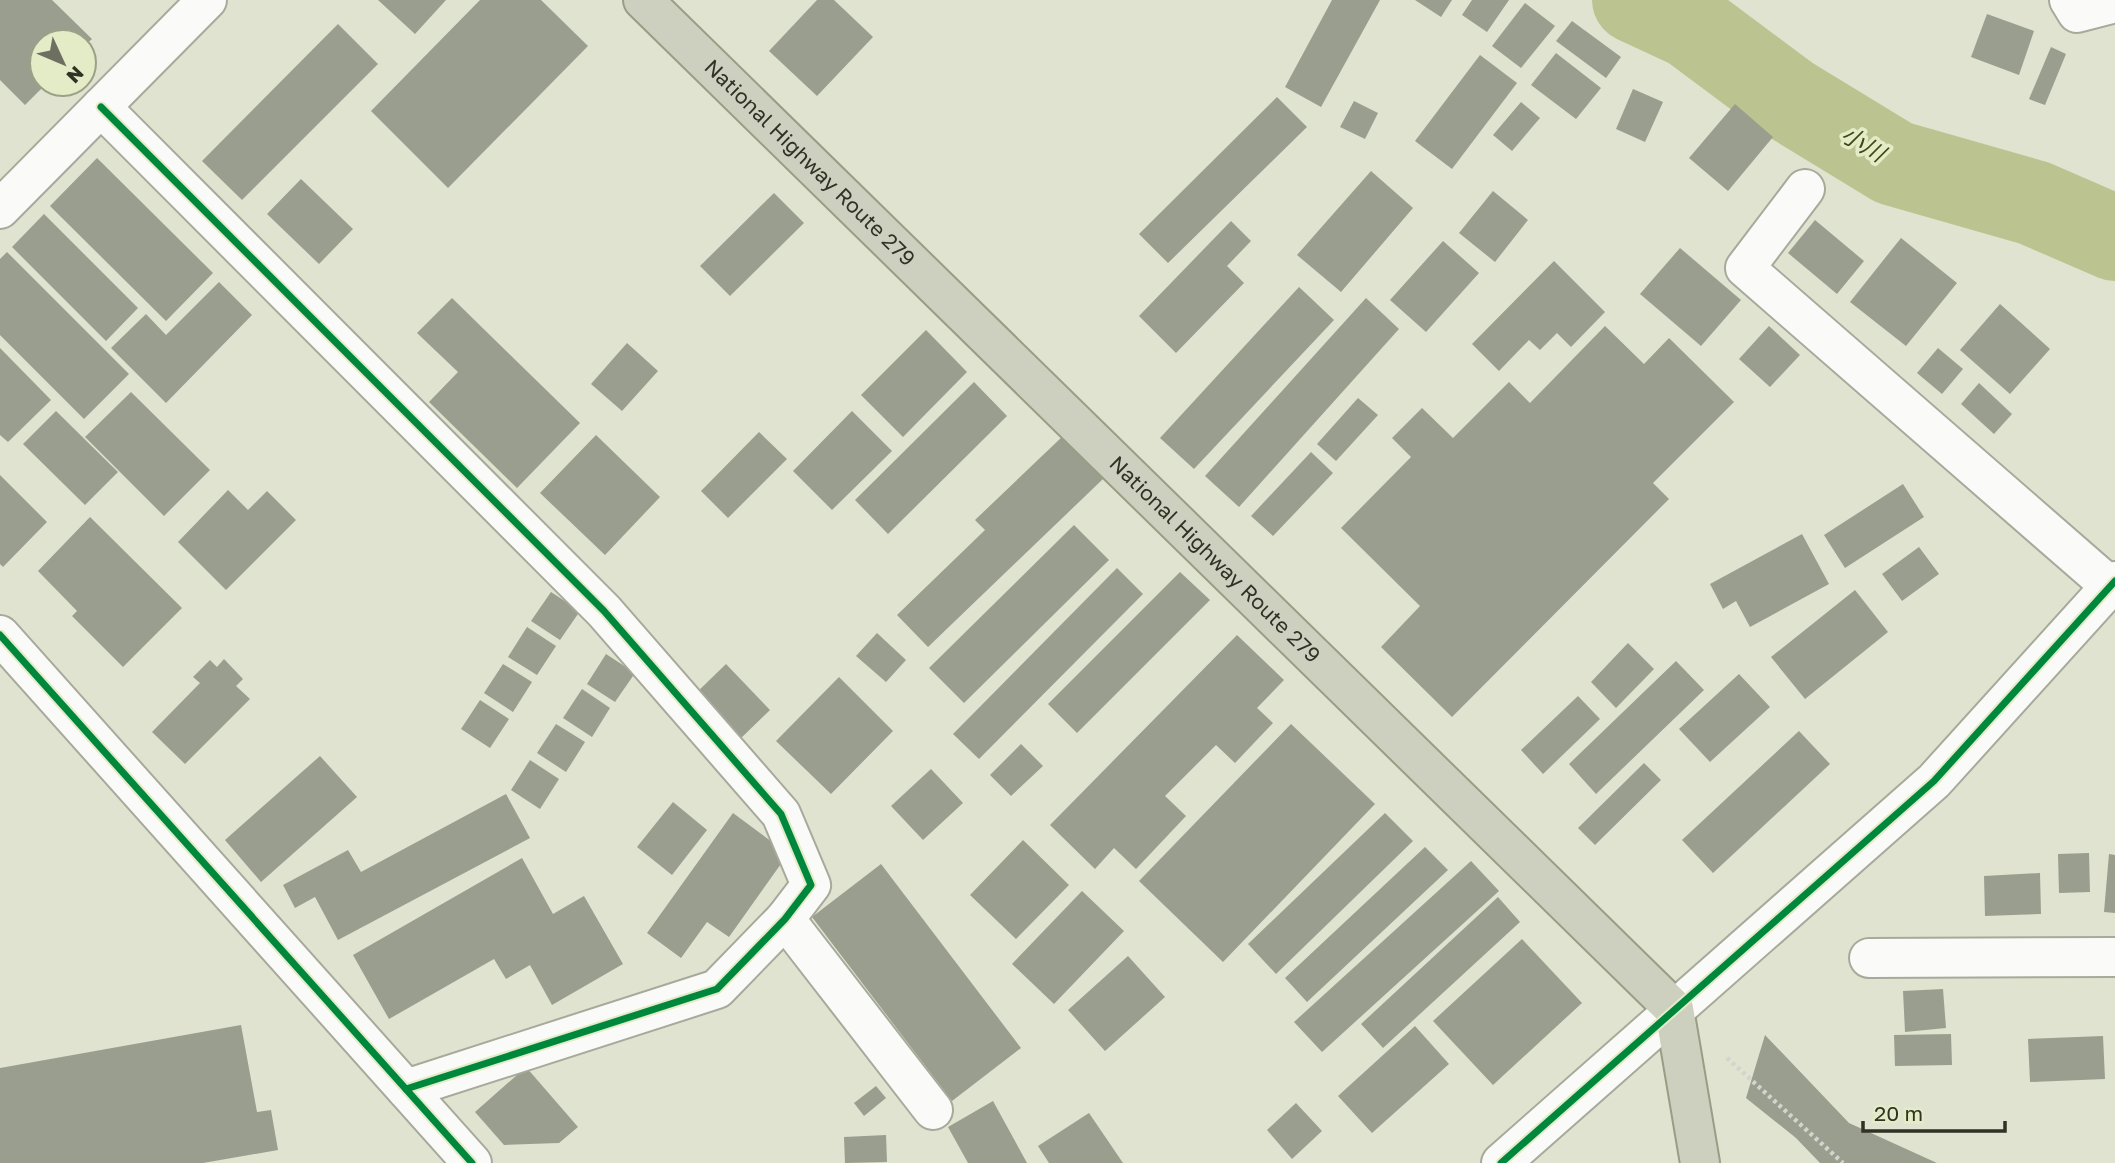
<svg xmlns="http://www.w3.org/2000/svg" width="2115" height="1163" font-family="'Golos Text','Noto Sans JP',sans-serif">
<style>
.lines{fill:none;stroke-linecap:round;stroke-linejoin:round}
.river{stroke:#bbc490;stroke-width:86}
.building{fill:#9a9e8e}
.minor-casing{stroke:#a7aa9b;stroke-width:42}
.highway-casing{stroke:#999d85;stroke-width:42}
.path{stroke:#d2d4cd;stroke-width:4.5;stroke-dasharray:3.5 3.5;stroke-linecap:butt}
.minor{stroke:#fafbf8;stroke-width:38}
.highway{stroke:#cdcfbf;stroke-width:38}
.cycleway-casing{stroke:#e4ebc7;stroke-width:11}
.cycleway{stroke:#00873e;stroke-width:7}
.labels{text-anchor:middle;stroke-width:7;stroke-linejoin:round;paint-order:stroke}
.street-label{font-size:21px;fill:#2f3224;stroke:#e4ebc7}
.water-label{font-size:23px;font-style:italic;fill:#3f4514;stroke:#e4ebc7}
</style>
<rect width="100%" height="100%" fill="#dfe3cf"/>
<g class="lines">
<!-- river -->
<polyline class="river" points="1635,0 1691,26 1789,99 1894,163 2034,203 2115,238"/>
</g>
<!-- building -->
<g class="building">
<polygon points="0,0 52,0 92,39 84,46 84,42 42,42 42,84 46,84 25,105 0,80"/>
<polygon points="378,0 446,0 415,34"/>
<polygon points="480,0 541,0 588,46 448,188 371,111"/>
<polygon points="817,0 834,0 873,37 817,96 769,51"/>
<polygon points="1332,0 1380,0 1321,107 1285,87"/>
<polygon points="1415,0 1452,0 1441,17"/>
<polygon points="1472,0 1509,0 1487,32 1462,15"/>
<polygon points="1525,3 1555,26 1521,68 1492,46"/>
<polygon points="1987,14 2034,31 2019,75 1971,57"/>
<polygon points="1572,21 1621,57 1606,78 1556,41"/>
<polygon points="338,24 378,64 242,200 202,161"/>
<polygon points="2051,47 2066,54 2045,105 2029,99"/>
<polygon points="1556,53 1601,88 1576,119 1531,85"/>
<polygon points="1480,55 1517,83 1452,169 1415,141"/>
<polygon points="1633,89 1663,102 1645,142 1616,129"/>
<polygon points="1277,97 1307,127 1168,263 1139,234"/>
<polygon points="1354,101 1378,113 1365,139 1340,127"/>
<polygon points="1521,102 1540,118 1512,151 1493,135"/>
<polygon points="1735,104 1773,137 1728,191 1689,158"/>
<polygon points="97,158 213,273 166,321 50,206"/>
<polygon points="1371,171 1413,208 1341,292 1297,255"/>
<polygon points="301,179 353,229 319,264 267,214"/>
<polygon points="1493,191 1528,220 1495,262 1459,233"/>
<polygon points="774,193 804,223 730,296 700,266"/>
<polygon points="44,214 138,308 106,341 12,247"/>
<polygon points="1815,220 1864,261 1837,294 1788,253"/>
<polygon points="1231,221 1251,241 1227,266 1244,283 1176,353 1139,316"/>
<polygon points="1901,238 1957,283 1906,346 1850,302"/>
<polygon points="1443,241 1479,273 1426,332 1390,300"/>
<polygon points="1680,248 1741,300 1701,346 1640,294"/>
<polygon points="7,252 129,374 84,419 0,335 0,259"/>
<polygon points="1554,261 1605,312 1571,347 1557,333 1540,350 1529,340 1499,371 1472,344"/>
<polygon points="219,282 252,315 166,403 111,348 146,314 166,335"/>
<polygon points="1299,287 1334,320 1194,469 1160,438"/>
<polygon points="452,298 580,423 517,488 429,402 458,372 417,333"/>
<polygon points="1366,298 1399,329 1239,507 1205,476"/>
<polygon points="2000,304 2050,349 2010,394 1960,350"/>
<polygon points="1605,326 1644,364 1669,338 1734,402 1653,483 1669,499 1452,717 1381,647 1420,606 1341,528 1411,457 1392,438 1422,408 1453,438 1509,382 1530,403"/>
<polygon points="1769,326 1800,355 1770,387 1739,359"/>
<polygon points="926,330 967,372 903,437 861,395"/>
<polygon points="627,343 658,371 622,411 591,384"/>
<polygon points="0,348 51,400 8,442 0,435"/>
<polygon points="1938,348 1963,369 1942,394 1917,373"/>
<polygon points="974,382 1007,416 888,534 855,500"/>
<polygon points="1979,383 2012,414 1994,434 1961,404"/>
<polygon points="131,392 210,470 164,516 85,437"/>
<polygon points="1358,398 1378,415 1336,461 1317,444"/>
<polygon points="56,411 118,472 85,505 23,444"/>
<polygon points="852,411 892,451 832,510 793,471"/>
<polygon points="759,432 787,459 728,518 701,491"/>
<polygon points="596,435 660,497 605,555 540,493"/>
<polygon points="1063,436 1104,478 928,647 897,615 985,530 975,520"/>
<polygon points="1311,452 1333,473 1273,536 1251,516"/>
<polygon points="0,475 47,522 3,567 0,564"/>
<polygon points="1903,484 1924,517 1845,568 1824,535"/>
<polygon points="228,490 248,510 267,491 296,520 226,590 178,542"/>
<polygon points="90,517 182,608 123,667 72,616 77,611 38,571"/>
<polygon points="1074,525 1109,560 964,703 929,668"/>
<polygon points="1802,534 1829,584 1750,627 1736,601 1723,609 1710,584"/>
<polygon points="1919,547 1939,574 1902,601 1882,574"/>
<polygon points="1117,568 1143,594 979,759 953,734"/>
<polygon points="1180,572 1210,600 1077,733 1048,704"/>
<polygon points="1855,590 1888,632 1805,699 1771,657"/>
<polygon points="551,592 580,611 560,640 531,621"/>
<polygon points="527,627 556,646 537,675 508,657"/>
<polygon points="877,633 906,660 886,682 856,656"/>
<polygon points="1237,635 1284,680 1257,708 1273,723 1235,763 1216,745 1165,796 1186,816 1136,869 1114,848 1095,869 1050,825"/>
<polygon points="1628,643 1654,669 1616,708 1591,682"/>
<polygon points="606,654 635,673 615,702 587,684"/>
<polygon points="224,659 243,679 236,686 250,699 185,764 152,732 200,683 193,677 210,660 217,667"/>
<polygon points="1676,661 1704,690 1596,794 1569,764"/>
<polygon points="503,664 532,682 513,712 484,693"/>
<polygon points="726,664 770,710 737,742 693,696"/>
<polygon points="1739,674 1770,707 1710,762 1679,729"/>
<polygon points="839,677 893,731 831,794 776,741"/>
<polygon points="582,689 610,708 592,737 563,718"/>
<polygon points="1578,696 1600,719 1543,774 1521,750"/>
<polygon points="480,700 509,719 490,748 461,729"/>
<polygon points="556,724 585,742 566,772 537,753"/>
<polygon points="1291,724 1375,804 1223,962 1139,881"/>
<polygon points="1799,731 1830,764 1713,873 1682,840"/>
<polygon points="1021,744 1043,766 1011,796 990,775"/>
<polygon points="320,756 357,797 261,882 225,840"/>
<polygon points="530,760 559,779 540,809 511,790"/>
<polygon points="1644,763 1661,780 1595,845 1578,828"/>
<polygon points="931,769 963,803 923,840 891,806"/>
<polygon points="506,794 530,838 338,940 315,897 295,908 283,885 348,850 361,872"/>
<polygon points="673,802 707,830 672,875 637,847"/>
<polygon points="733,813 788,854 729,937 707,922 681,958 647,933"/>
<polygon points="1385,813 1413,841 1276,974 1248,944"/>
<polygon points="1023,840 1069,885 1016,939 970,895"/>
<polygon points="1425,847 1448,870 1307,1002 1285,978"/>
<polygon points="2089,853 2090,892 2059,893 2058,854"/>
<polygon points="2109,854 2115,855 2115,913 2104,912"/>
<polygon points="522,858 553,914 584,896 623,964 552,1005 530,965 506,979 494,959 389,1019 353,955"/>
<polygon points="1471,861 1499,891 1322,1052 1294,1022"/>
<polygon points="881,864 1021,1048 952,1101 812,917"/>
<polygon points="2040,873 2041,914 1985,916 1984,876"/>
<polygon points="1082,891 1124,931 1054,1004 1012,964"/>
<polygon points="1498,897 1520,922 1383,1048 1361,1024"/>
<polygon points="1522,939 1582,1003 1493,1085 1433,1021"/>
<polygon points="1128,956 1165,997 1105,1051 1068,1010"/>
<polygon points="1943,989 1946,1028 1905,1032 1903,991"/>
<polygon points="241,1025 257,1112 271,1110 278,1150 203,1163 0,1163 0,1068"/>
<polygon points="1415,1026 1449,1064 1372,1133 1338,1096"/>
<polygon points="1951,1034 1952,1065 1895,1066 1894,1035"/>
<polygon points="1765,1035 1849,1123 1937,1163 1820,1163 1796,1138 1746,1098"/>
<polygon points="2103,1036 2105,1079 2030,1082 2028,1039"/>
<polygon points="526,1067 578,1127 559,1143 504,1145 475,1112"/>
<polygon points="876,1086 886,1098 864,1116 854,1103"/>
<polygon points="993,1101 1027,1163 968,1163 948,1127"/>
<polygon points="1296,1103 1322,1131 1292,1159 1267,1130"/>
<polygon points="1089,1113 1123,1163 1049,1163 1038,1146"/>
<polygon points="886,1135 887,1162 845,1163 844,1137"/>
</g>
<g class="lines">
<!-- minor casing -->
<g class="minor-casing">
<g id="minor">
<polyline points="2069,0 2077,13 2115,3"/>
<polyline points="101,107 604,611 781,814 811,885 785,919 717,989 406,1089"/>
<polyline points="1805,189 1745,268 2110,586"/>
<polyline points="0,209 207,0"/>
<polyline points="0,635 472,1163"/>
<polyline points="785,919 933,1110"/>
<polyline points="1869,958 2115,957"/>
<polyline points="1501,1163 1934,781 2115,581"/>
</g>
</g>
<!-- highway casing -->
<g class="highway-casing">
<g id="highway">
<path id="s1" d="M643,0l1031,1009 26,154"/>
</g>
</g>
<!-- path -->
<polyline class="path" points="1727,1058 1843,1163"/>
<!-- minor -->
<use href="#minor" class="minor"/>
<!-- highway -->
<use href="#highway" class="highway"/>
<!-- cycleway casing -->
<g class="cycleway-casing">
<g id="cycleway">
<polyline points="101,107 604,611 781,814 811,885 785,919 717,989 406,1089"/>
<polyline points="0,635 472,1163"/>
<polyline points="1501,1163 1934,781 2115,581"/>
</g>
</g>
<!-- cycleway -->
<use href="#cycleway" class="cycleway"/>
</g>
<g class="labels">
<!-- street labels -->
<g class="street-label">
<text dy="7" stroke="none"><textPath href="#s1" startOffset="233">National Highway Route 279</textPath></text>
<text dy="7" stroke="none"><textPath href="#s1" startOffset="800">National Highway Route 279</textPath></text>
</g>
<!-- water labels -->
<g class="water-label">
<text transform="translate(1863 144) rotate(31)" y="8">小川</text>
</g>
</g>
<!-- north arrow -->
<g transform="translate(63 63) rotate(134)"><circle r="33" fill="#e4ebc7" stroke="#9ca186" stroke-width="2"/>
<path d="M0-5L12 26L0 18L-12 26Z" fill="#6d7060"/>
<text y="-10" font-size="19" font-weight="bold" text-anchor="middle" fill="#2f3224">N</text>
</g>
<!-- scale -->
<path d="M1863 1121v10h142v-10" fill="none" stroke="#2f3224" stroke-width="3.5"/>
<text x="1874" y="1121" font-size="21" fill="#2f3224" stroke="#e4ebc7" stroke-width="5" paint-order="stroke">20 m</text>
</svg>
